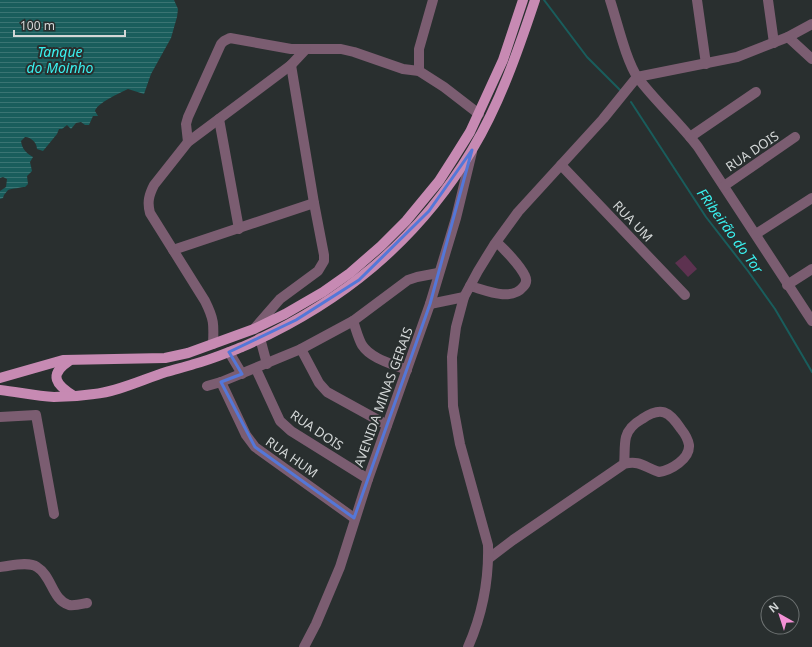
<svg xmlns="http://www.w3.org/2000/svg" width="812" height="647" font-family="'Noto Sans',sans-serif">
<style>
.green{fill:#5d3250}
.water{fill:url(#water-rules)}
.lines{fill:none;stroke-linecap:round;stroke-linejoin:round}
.stream{stroke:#195d5c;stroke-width:2}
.minor{stroke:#7b5d71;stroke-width:10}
.major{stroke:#c78ab3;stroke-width:10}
.marked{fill:none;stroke:#5477d8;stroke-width:3;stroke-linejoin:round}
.labels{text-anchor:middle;stroke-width:4;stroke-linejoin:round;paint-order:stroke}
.street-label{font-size:13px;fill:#d3d7d7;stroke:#292f2f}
.water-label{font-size:14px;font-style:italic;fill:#3af1ef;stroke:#292f2f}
</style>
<defs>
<pattern id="water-rules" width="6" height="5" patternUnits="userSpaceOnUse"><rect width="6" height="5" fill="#195d5c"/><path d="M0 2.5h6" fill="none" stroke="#3a7473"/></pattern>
</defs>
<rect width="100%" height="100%" fill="#292f2f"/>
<!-- green -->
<polygon class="green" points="685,255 697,269 688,277 675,263"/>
<!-- water -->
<path class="water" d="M0,0h174l4,9 -1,8 -6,21 -20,36 -7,20 -16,-5c-8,4 -31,14 -33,22l3,5h-5l-4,9h-4l-4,-3 -5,1 -5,6 -4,-4 -5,4h-3l-2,5 -14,17 -6,-2c0,-6 -6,-12 -12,-12l-4,4c1,8 5,12 12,16l-3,5 2,9 -5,5 1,8 -3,3c-3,0 -14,2 -17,3l-4,5 -1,3 -3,1v-8l6,-4 1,-8 -4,-2 -3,1z"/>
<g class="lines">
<!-- stream -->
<g class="stream">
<polyline points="544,0 587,57 621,91"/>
<polyline points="631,102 706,217 748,271 775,309 812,372"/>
</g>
<!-- minor -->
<g class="minor">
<path d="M610,0c7,21 16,61 28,78 18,24 42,45 60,69l114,174"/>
<polyline points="697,0 706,64"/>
<polyline points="768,0 774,43"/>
<polyline points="788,37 812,59"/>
<polyline points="419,71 419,49 433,0"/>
<polyline points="219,119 239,229"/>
<polyline points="690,137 756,92"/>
<polyline points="188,142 186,124 188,117 221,44 224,41 230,38 291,49 341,49 354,52 403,69 419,71 444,87 479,114"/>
<polyline points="561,165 685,295"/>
<polyline points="724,186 795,137"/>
<polyline points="756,234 812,198"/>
<polyline points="173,250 314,203"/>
<polyline points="787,285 812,269"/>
<path d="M470,286c15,4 41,16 53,1 3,-3 4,-7 2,-11 -6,-13 -19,-24 -28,-34"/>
<polyline points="430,304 464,297"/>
<path d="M353,321c3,8 5,17 9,24 9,14 31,19 45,25"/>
<polyline points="254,329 280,299 318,271 324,261 324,255 314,203 291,65"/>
<polyline points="260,338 267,364"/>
<path d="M213,344c1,-20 1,-25 -8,-43l-55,-88c-3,-11 -1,-18 4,-28l34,-43 103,-77 15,-16"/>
<polyline points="301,349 319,383 327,392 387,425"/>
<polyline points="229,352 242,374"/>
<polyline points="256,369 280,421 291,431 368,479"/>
<polyline points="221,382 246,435 255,447 354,518"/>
<polyline points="207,386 221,382 301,349 353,321 408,280 417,277 438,273"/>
<polyline points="0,417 36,415 54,514"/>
<path d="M488,559l25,-19 111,-76c16,-4 20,3 35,8 12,-2 31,-13 30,-27 -1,-6 -4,-11 -8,-16 -12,-18 -20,-23 -39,-10 -7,4 -14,10 -16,18 -2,8 -1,19 -2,27"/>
<path d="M0,567c11,-1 28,-6 37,0 15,9 15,33 32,38 5,1 13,-1 18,-2"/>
<polyline points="304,647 316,624 340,567 368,479 430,304 456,218 472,152"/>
<path d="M468,647c14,-32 21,-67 20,-102l-28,-101 -7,-38 -1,-49 4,-30 8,-30 14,-26 16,-26 24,-33 85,-93 34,-42 100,-20 51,-20 24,-13"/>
</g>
<!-- major -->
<g class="major">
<path d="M69,361c-21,14 -13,24 5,35"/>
<polyline points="0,378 63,360 165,358 188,353 254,329 285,314 323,292 350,273 381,246 406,221 439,181 455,156 470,132 503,60 523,0"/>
<path d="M0,390c18,2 36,6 54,7 13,0 27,-1 40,-3 23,-2 50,-15 72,-22 10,-3 19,-5 28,-8 16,-4 32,-11 48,-17 98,-43 175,-105 230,-197 28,-47 46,-99 63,-150"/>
</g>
</g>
<!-- marked area -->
<path class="marked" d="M472,150l-42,154 -76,214 -99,-71 -34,-65 21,-8 -13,-22 67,-32 63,-40 70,-69z"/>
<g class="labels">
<!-- street labels -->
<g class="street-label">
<text transform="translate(752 151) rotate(-34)" y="5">RUA DOIS</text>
<text transform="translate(633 221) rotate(46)" y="5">RUA UM</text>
<text transform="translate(383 397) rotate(-70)" y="5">AVENIDA MINAS GERAIS</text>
<text transform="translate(317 430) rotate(34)" y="5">RUA DOIS</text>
<text transform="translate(292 457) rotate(35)" y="5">RUA HUM</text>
</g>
<!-- water labels -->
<g class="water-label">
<text x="60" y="57">Tanque<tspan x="60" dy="16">do Moinho</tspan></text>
<text transform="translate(730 231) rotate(54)" y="5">FRibeirão do Tor</text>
</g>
</g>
<!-- north arrow -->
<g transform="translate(780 615) rotate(321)"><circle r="19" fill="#292f2f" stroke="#6d7272"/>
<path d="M0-3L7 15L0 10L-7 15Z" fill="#f391d6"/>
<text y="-6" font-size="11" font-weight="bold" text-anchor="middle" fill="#d3d7d7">N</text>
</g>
<!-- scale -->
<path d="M14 30v6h111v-6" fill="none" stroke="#d3d7d7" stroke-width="2"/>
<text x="20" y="30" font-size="12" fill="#d3d7d7" stroke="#292f2f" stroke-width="3" paint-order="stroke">100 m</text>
</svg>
